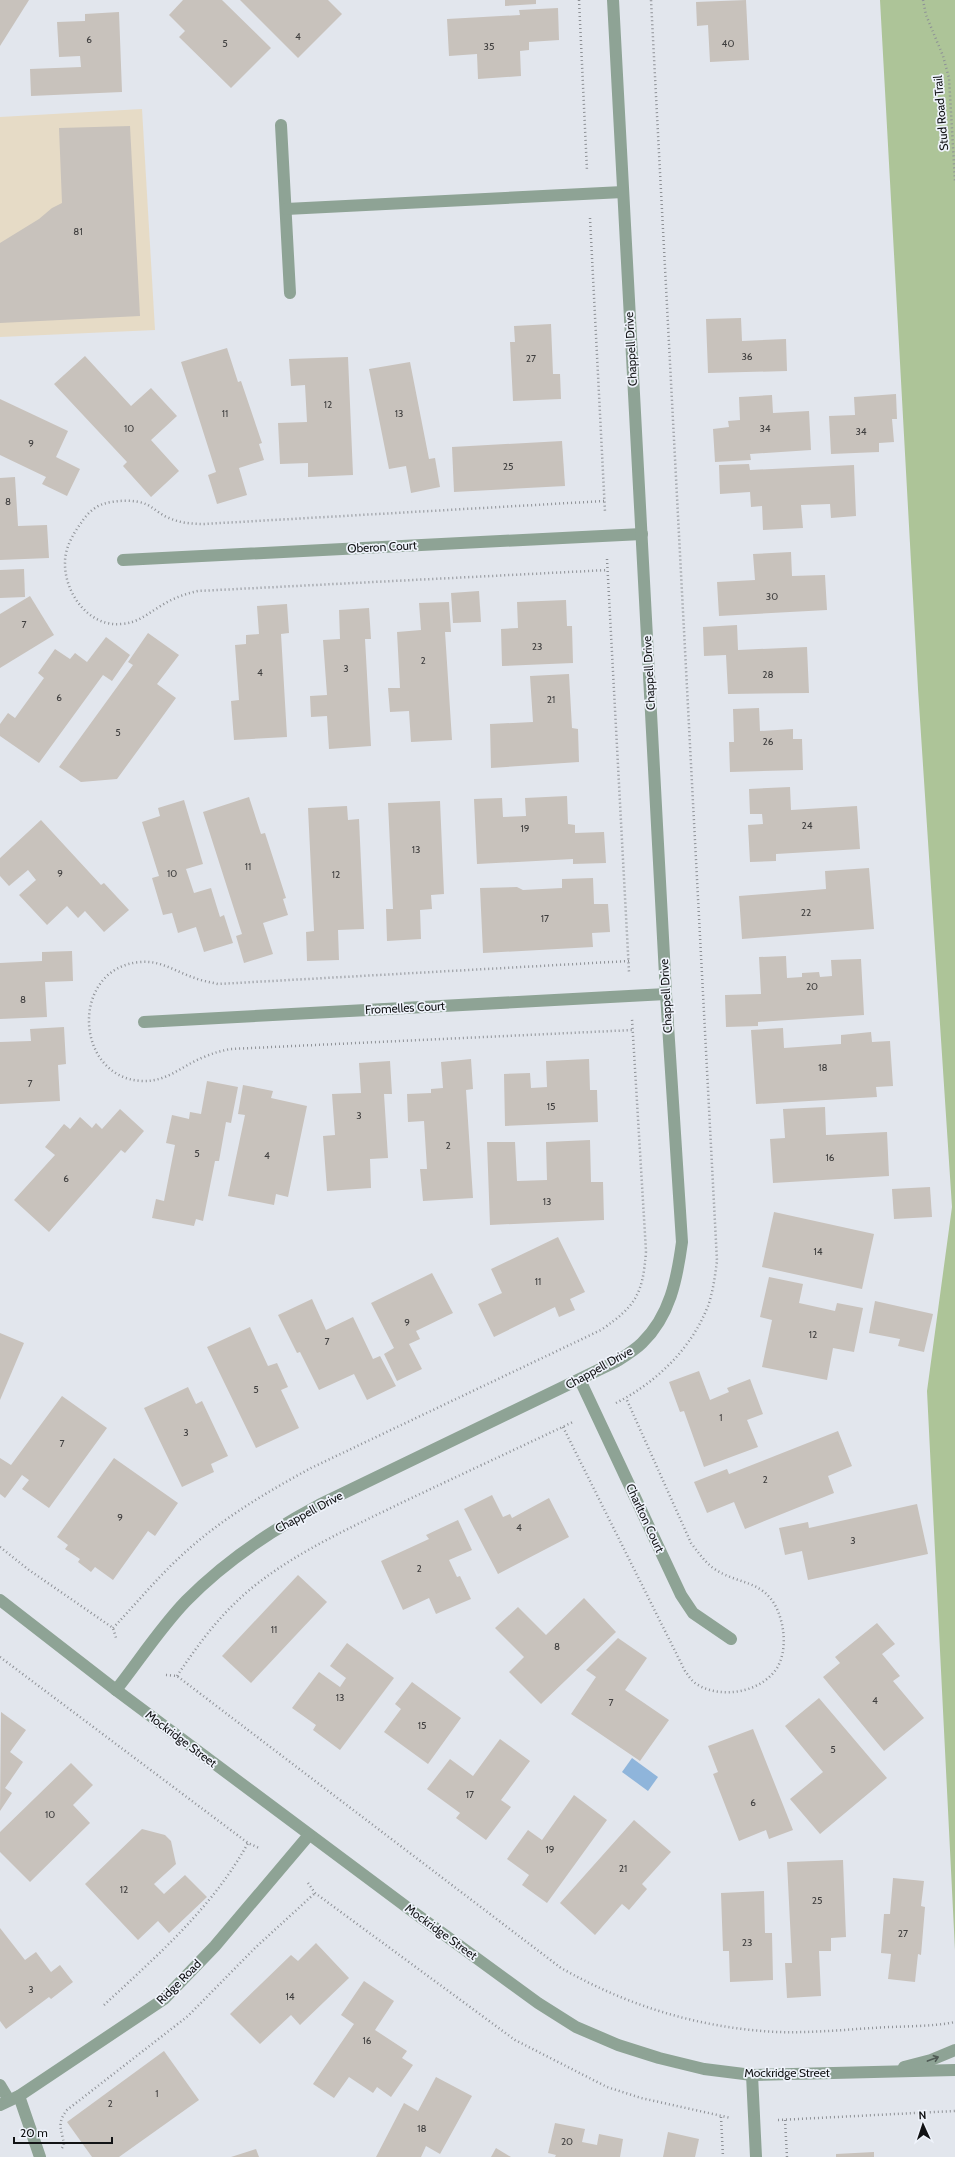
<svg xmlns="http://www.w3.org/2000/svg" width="955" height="2157" font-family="Cabin,sans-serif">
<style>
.education{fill:#e6dbc6}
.green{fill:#adc498}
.water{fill:#8fb5db}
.building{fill:#c8c2bc}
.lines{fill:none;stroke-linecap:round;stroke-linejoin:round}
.path{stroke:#8e9196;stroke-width:2.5;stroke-dasharray:1 3;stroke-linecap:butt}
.lane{stroke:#8ea395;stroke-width:12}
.street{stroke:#8ea395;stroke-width:12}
.oneway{stroke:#505b55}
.labels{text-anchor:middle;stroke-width:3.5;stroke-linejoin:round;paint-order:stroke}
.number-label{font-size:10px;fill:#403f3f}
.street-label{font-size:12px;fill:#121315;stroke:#eff3fb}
</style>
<rect width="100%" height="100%" fill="#e2e6ed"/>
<!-- education -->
<polygon class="education" points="142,109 155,330 0,337 0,117"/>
<!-- green -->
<polygon class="green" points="880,0 955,0 955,1950 927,1391 952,1207 918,689"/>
<!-- water -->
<polygon class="water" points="632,1758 658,1777 648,1791 622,1772"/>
<!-- building -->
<g class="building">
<polygon points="0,0 29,0 0,46"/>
<polygon points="183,0 222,0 271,48 231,88 179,37 185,31 169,15"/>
<polygon points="240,0 328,0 342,14 298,58"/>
<polygon points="505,0 536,0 536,4 505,6"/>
<polygon points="746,0 749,60 710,62 708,25 697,26 696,2"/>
<polygon points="558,8 559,40 529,42 529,50 520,51 521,76 478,79 477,54 449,56 447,19 520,15 519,10"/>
<polygon points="119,12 122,92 31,96 30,69 81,67 80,56 59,57 57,22 85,21 85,14"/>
<polygon points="130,126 140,316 0,323 0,243 39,219 52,208 62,203 59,128"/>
<polygon points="741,318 742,341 786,339 787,371 708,373 706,319"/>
<polygon points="551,324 553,374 560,374 561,399 513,401 510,342 515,342 514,326"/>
<polygon points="227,348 238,382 241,381 262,443 259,444 264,460 239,468 247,495 217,504 208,475 216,472 181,362"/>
<polygon points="85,356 131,406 151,388 177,416 151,440 179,471 151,497 123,466 127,462 54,384"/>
<polygon points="348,357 353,475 308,477 308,463 280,464 278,423 307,422 305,385 291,386 289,359"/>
<polygon points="410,362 429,459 435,458 440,487 411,493 406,466 389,469 369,369"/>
<polygon points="896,394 897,419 892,419 894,442 879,443 879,452 831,454 829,416 855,415 854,397"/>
<polygon points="772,395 773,413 809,411 811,450 750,454 751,460 715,462 713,429 729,427 728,421 740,420 739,397"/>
<polygon points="0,399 68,431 56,457 80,469 67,496 42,484 46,477 0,455"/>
<polygon points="562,441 565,486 454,492 452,447"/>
<polygon points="749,464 750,470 854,465 856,516 831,518 830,504 801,505 803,528 763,530 762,506 751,507 750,492 720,494 719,465"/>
<polygon points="15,477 18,526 47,525 49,558 0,560 0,478"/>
<polygon points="791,552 792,576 825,575 827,610 719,616 717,582 755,580 753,554"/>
<polygon points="24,569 25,597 0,598 0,570"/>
<polygon points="479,591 481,622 453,623 451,593"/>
<polygon points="30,596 54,635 0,668 0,614"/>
<polygon points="566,600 567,626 572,626 573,663 502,666 501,629 518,628 517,602"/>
<polygon points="449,602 451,632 445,632 452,740 411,742 409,711 390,712 388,688 400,688 397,632 421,630 419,603"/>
<polygon points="287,604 289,633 281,634 287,737 234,740 231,701 239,700 235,645 246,644 246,635 259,634 257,606"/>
<polygon points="369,608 371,639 365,639 371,746 329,749 327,716 311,717 310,696 327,695 323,640 340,639 339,610"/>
<polygon points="737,625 738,650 807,647 809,693 728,694 726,655 704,656 703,627"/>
<polygon points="148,633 179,655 157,684 176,698 117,779 81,782 59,767 133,665 128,662"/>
<polygon points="106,637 130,655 112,681 103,675 39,763 0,736 0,724 8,713 15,718 44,678 38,673 55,649 70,659 75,653 87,662"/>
<polygon points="569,674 572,728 578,729 579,762 491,768 490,724 533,722 530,676"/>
<polygon points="759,708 760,731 793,729 793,739 802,739 803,770 730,772 729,742 734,742 733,709"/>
<polygon points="790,787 791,810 857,806 860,849 776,854 776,861 750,862 748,825 763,824 762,814 750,814 749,789"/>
<polygon points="567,796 568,824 575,825 575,833 604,832 606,863 573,864 573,859 477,864 474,799 502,798 503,817 526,816 525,798"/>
<polygon points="249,797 261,834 265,833 286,898 283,899 288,915 263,923 273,954 244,963 236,936 242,934 203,812"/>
<polygon points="184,800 203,864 186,869 194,893 211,888 220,917 224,915 233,943 204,952 196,927 178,933 172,913 163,915 152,878 159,876 142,822 160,816 158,808"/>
<polygon points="440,801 444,894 431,895 432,909 420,910 421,939 387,941 386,909 393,909 388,803"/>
<polygon points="347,806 348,820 359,819 364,929 338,930 339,960 307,961 306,932 314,931 308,808"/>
<polygon points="41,820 101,885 104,883 129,910 104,932 85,911 78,918 67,906 47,925 19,895 36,880 28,870 9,886 0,876 0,858"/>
<polygon points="869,868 874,929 742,939 739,896 826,889 825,871"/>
<polygon points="593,878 594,904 608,904 610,932 592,933 593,947 483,953 480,888 517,887 523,890 562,888 562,879"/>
<polygon points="72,951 73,981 45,982 47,1017 0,1019 0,963 42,961 42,952"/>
<polygon points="786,956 787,978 802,977 802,973 819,972 820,977 832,976 831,960 861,959 864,1015 758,1022 758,1026 726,1027 725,995 761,994 759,957"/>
<polygon points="64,1027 66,1064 58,1065 60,1101 0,1104 0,1042 31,1041 30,1029"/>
<polygon points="783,1028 784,1048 841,1044 841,1035 871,1032 872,1042 890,1041 893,1086 876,1087 877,1097 756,1104 751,1030"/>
<polygon points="471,1059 473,1089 466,1090 473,1198 423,1201 420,1169 427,1169 424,1121 408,1122 407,1094 431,1093 431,1089 443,1088 441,1062"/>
<polygon points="589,1059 590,1090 597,1090 598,1122 505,1126 504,1074 530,1073 531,1088 547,1087 546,1061"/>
<polygon points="390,1061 392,1094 384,1094 388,1158 370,1159 371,1188 327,1191 323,1136 335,1135 332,1094 361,1093 359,1063"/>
<polygon points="207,1081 238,1087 231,1123 226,1122 219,1161 215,1161 203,1221 196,1219 194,1226 152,1218 156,1199 164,1201 175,1145 166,1143 172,1115 189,1119 190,1112 201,1114"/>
<polygon points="243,1085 273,1091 271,1098 307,1106 288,1197 276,1194 274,1205 228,1196 245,1115 238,1114"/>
<polygon points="825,1107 826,1135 887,1132 889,1176 773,1183 770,1139 785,1138 783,1109"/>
<polygon points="120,1109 144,1131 125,1153 121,1150 49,1232 14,1200 55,1155 45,1147 64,1124 70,1129 80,1117 92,1128 96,1123 102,1129"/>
<polygon points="590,1140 591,1182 603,1182 604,1220 490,1225 487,1142 515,1142 517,1181 547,1180 546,1142"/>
<polygon points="930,1187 932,1217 894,1219 892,1189"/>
<polygon points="774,1212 874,1234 862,1289 762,1267"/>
<polygon points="558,1237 585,1292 570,1299 575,1310 559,1317 555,1307 494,1337 478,1304 502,1293 491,1269"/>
<polygon points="432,1273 453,1313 416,1331 420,1339 409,1344 422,1369 397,1381 384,1354 394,1348 371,1303"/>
<polygon points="769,1277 803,1284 799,1303 835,1311 837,1303 863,1308 854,1352 833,1348 827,1380 762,1367 772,1320 760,1317"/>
<polygon points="312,1299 326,1330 353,1317 373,1359 380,1356 396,1386 367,1400 354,1374 319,1390 300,1352 297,1353 278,1315"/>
<polygon points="875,1301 933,1314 924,1352 898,1346 900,1339 869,1333"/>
<polygon points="250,1327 268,1366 277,1363 288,1387 281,1390 299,1428 256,1448 207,1347"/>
<polygon points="0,1333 24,1343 0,1400"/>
<polygon points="699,1371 710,1400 729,1392 727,1388 750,1379 763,1414 747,1420 758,1447 704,1467 684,1411 680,1412 669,1382"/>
<polygon points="188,1387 196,1404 202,1401 228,1456 211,1464 214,1472 182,1487 144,1408"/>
<polygon points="62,1396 107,1428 49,1508 22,1489 29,1480 22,1475 5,1498 0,1494 0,1458 11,1465"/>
<polygon points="838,1431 852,1466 828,1476 834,1493 745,1529 734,1502 707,1513 694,1482 727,1469 729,1474"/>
<polygon points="114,1458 178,1503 155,1536 148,1531 113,1580 95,1567 91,1572 78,1562 80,1559 65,1549 68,1545 57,1537"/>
<polygon points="492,1495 503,1517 510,1514 512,1518 549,1498 569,1537 498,1574 464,1509"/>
<polygon points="917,1504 928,1554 808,1580 802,1551 785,1555 779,1528 808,1522 809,1528"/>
<polygon points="458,1520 472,1550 449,1560 457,1577 460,1576 471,1599 436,1614 429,1598 403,1610 381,1561 429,1539 426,1535"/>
<polygon points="298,1575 327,1602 251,1683 222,1656"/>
<polygon points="584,1598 616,1632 541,1704 509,1672 524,1657 495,1628 518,1607 546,1635"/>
<polygon points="877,1623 895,1644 882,1654 900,1676 893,1681 924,1718 884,1751 823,1677 840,1663 835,1657"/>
<polygon points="618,1638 647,1658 625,1690 669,1720 640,1761 571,1714 596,1677 586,1670"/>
<polygon points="347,1643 394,1678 340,1750 313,1730 316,1725 292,1708 319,1672 340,1687 346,1678 330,1666"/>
<polygon points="412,1682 461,1718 428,1764 384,1732 401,1709 395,1704"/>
<polygon points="819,1698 887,1778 820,1834 790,1799 823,1772 785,1726"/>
<polygon points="1,1712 26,1730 10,1752 23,1762 5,1788 12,1793 0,1811"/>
<polygon points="753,1729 793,1830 769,1839 766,1830 739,1841 713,1774 718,1772 708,1746"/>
<polygon points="500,1739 530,1761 501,1800 511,1807 486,1840 456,1818 460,1813 427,1789 450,1759 473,1776"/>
<polygon points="71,1763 93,1785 73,1805 90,1823 30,1882 0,1852 0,1832"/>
<polygon points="574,1795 607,1820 547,1903 522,1885 529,1875 507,1859 528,1830 542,1840"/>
<polygon points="634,1820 671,1852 642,1884 647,1889 629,1910 622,1904 595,1935 560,1903"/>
<polygon points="142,1829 165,1835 171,1841 176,1864 154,1884 164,1894 185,1875 207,1897 169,1933 158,1921 138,1940 85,1884"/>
<polygon points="843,1860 846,1937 831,1938 831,1951 819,1951 821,1996 787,1998 785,1963 792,1963 787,1862"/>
<polygon points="893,1878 924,1881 921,1906 925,1907 921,1955 918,1954 915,1982 888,1979 891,1954 881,1953 884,1914 890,1914"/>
<polygon points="764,1891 765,1933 772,1933 773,1980 730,1982 729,1951 723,1951 721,1893"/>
<polygon points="0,1928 25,1960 36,1952 51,1972 60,1965 73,1982 51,1999 49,1997 6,2029 0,2021"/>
<polygon points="316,1943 349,1978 300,2025 291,2015 260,2044 230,2014 291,1955 298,1961"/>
<polygon points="364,1981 394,2001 375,2030 407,2051 402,2058 413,2065 391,2097 377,2087 373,2093 349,2077 334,2098 313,2084 354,2024 341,2015"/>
<polygon points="164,2051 199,2100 119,2157 92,2157 67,2122"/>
<polygon points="436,2077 472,2096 440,2154 426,2146 421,2157 376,2157 404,2103 418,2111"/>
<polygon points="555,2123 585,2129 582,2142 597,2145 599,2134 623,2139 620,2157 555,2157 556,2155 548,2153"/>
<polygon points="668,2132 699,2139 695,2157 663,2157"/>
<polygon points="496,2148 511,2157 491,2157"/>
<polygon points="256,2149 259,2157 231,2157"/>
<polygon points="874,2152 874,2157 836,2157 836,2154"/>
</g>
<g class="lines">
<!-- path -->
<g class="path">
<polyline points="579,0 587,171"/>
<polyline points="923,0 926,15 943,56 949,78 955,181"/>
<polyline points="590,218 605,512"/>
<path d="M604,501l-400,23c-12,0 -24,-1 -35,-6 -8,-3 -14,-9 -21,-13 -12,-6 -32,-5 -45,-1 -9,3 -17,11 -22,19 -8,11 -16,25 -16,39 -1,30 23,65 56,62 16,-1 25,-9 38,-17 12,-8 25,-13 39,-16l410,-21"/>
<polyline points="607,559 629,972"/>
<path d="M629,961l-411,23c-8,-2 -16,-3 -23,-6 -19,-6 -34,-18 -55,-16 -71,6 -66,117 3,119 24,1 40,-16 61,-24 9,-4 17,-6 26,-8l403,-19"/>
<path d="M616,1403c41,-21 75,-54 92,-97 5,-14 7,-30 9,-45l-66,-1261"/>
<path d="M563,1427l122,244c3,4 6,9 10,12 24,17 66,10 82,-15 10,-17 8,-41 0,-59 -14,-30 -40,-24 -64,-41 -9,-7 -15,-16 -22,-25l-65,-145"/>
<polyline points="0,1547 29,1570 113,1628 116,1638"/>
<path d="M113,1628c22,-23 43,-49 67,-71 38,-36 85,-64 131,-89l290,-138c35,-24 42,-36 45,-79l-14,-232"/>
<polyline points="0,1657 248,1843 259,1848"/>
<path d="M166,1675l11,1 384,292c67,38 138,60 216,64 32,1 64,-2 96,-4 24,-2 60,-1 82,-6"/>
<path d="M177,1676c22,-33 45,-64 76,-89 45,-36 97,-59 148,-84 57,-27 115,-54 172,-81"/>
<polyline points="308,1883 315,1893 515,2040 607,2087 641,2098 731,2118"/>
<path d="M104,2005c53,-49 109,-98 144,-162"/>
<polyline points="721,2117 723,2157"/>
<polyline points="778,2120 955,2111"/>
<polyline points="785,2120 787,2157"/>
<path d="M62,2148l2,-3c-2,-16 -8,-21 3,-35l121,-94 67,-68 60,-55"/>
</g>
<!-- lane -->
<g class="lane">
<polyline points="281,125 290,293"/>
<polyline points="286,209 623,192"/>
<polyline points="0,2085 9,2100"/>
</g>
<!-- street -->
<g class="street">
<polyline points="123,560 642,534"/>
<polyline points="144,1022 666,994"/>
<polyline points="580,1380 681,1595 693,1613 731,1639"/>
<polyline points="0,1600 116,1690 412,1911 538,2003 576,2027 618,2045 659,2058 704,2069 752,2075 955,2070"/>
<path d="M116,1690c23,-29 44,-62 70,-89 39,-40 84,-70 133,-96l298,-144c8,-5 18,-11 25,-18 28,-27 35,-64 40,-101l-16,-248 -53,-994"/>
<polyline points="904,2067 931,2060 955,2050"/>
<polyline points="752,2075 756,2157"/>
<polyline points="19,2096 40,2157"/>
<polyline points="0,2105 19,2096 164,1999 215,1946 309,1835"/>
</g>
</g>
<!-- one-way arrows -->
<defs><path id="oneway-shaft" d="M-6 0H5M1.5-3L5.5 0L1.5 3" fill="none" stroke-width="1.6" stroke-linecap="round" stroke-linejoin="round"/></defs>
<use class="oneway" href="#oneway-shaft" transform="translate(933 2059) rotate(-20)"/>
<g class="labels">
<!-- number labels -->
<g class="number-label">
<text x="298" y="40">4</text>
<text x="89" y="43">6</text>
<text x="225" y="47">5</text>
<text x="728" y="47">40</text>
<text x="489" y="50">35</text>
<text x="78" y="235">81</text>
<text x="747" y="360">36</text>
<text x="531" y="362">27</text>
<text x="328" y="408">12</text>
<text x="225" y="417">11</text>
<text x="399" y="417">13</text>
<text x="129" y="432">10</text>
<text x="765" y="432">34</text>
<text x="861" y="435">34</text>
<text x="31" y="447">9</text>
<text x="508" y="470">25</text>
<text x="8" y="505">8</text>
<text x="772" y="600">30</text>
<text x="24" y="628">7</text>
<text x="537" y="650">23</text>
<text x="423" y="664">2</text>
<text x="346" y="672">3</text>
<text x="260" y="676">4</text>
<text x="768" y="678">28</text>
<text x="59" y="701">6</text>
<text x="551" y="703">21</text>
<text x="118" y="736">5</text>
<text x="768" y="745">26</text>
<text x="807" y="829">24</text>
<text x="525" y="832">19</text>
<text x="416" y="853">13</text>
<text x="248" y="870">11</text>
<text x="60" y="877">9</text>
<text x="172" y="877">10</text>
<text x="336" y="878">12</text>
<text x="806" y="916">22</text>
<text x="545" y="922">17</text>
<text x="812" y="990">20</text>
<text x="23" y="1003">8</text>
<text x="823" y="1071">18</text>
<text x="30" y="1087">7</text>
<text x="551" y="1110">15</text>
<text x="359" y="1119">3</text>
<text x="448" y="1149">2</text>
<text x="197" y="1157">5</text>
<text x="267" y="1159">4</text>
<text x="830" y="1161">16</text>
<text x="66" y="1182">6</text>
<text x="547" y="1205">13</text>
<text x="818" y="1255">14</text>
<text x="538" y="1285">11</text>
<text x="407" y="1326">9</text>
<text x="813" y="1338">12</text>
<text x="327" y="1345">7</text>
<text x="256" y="1393">5</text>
<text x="721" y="1421">1</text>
<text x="186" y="1436">3</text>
<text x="62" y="1447">7</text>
<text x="765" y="1483">2</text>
<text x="120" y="1521">9</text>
<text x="519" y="1531">4</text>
<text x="853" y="1544">3</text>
<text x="419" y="1572">2</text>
<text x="274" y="1633">11</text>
<text x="557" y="1650">8</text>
<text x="340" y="1701">13</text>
<text x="875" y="1704">4</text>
<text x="611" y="1706">7</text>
<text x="422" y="1729">15</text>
<text x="833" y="1753">5</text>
<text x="470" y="1798">17</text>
<text x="753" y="1806">6</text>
<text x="50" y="1818">10</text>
<text x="550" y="1853">19</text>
<text x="623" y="1872">21</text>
<text x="124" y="1893">12</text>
<text x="817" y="1904">25</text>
<text x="903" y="1937">27</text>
<text x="747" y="1946">23</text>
<text x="31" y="1993">3</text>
<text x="290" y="2000">14</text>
<text x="367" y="2044">16</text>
<text x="157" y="2097">1</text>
<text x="110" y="2107">2</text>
<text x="422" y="2132">18</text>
<text x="567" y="2145">20</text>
</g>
<!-- street labels -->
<g class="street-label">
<text transform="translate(941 113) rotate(-95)" y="4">Stud Road Trail</text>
<text transform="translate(631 349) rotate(-93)" y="4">Chappell Drive</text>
<text transform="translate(382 547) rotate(-3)" y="4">Oberon Court</text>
<text transform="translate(649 673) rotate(-93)" y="4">Chappell Drive</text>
<text transform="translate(666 996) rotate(-93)" y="4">Chappell Drive</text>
<text transform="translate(405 1008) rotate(-3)" y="4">Fromelles Court</text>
<text transform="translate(599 1368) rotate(-29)" y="4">Chappell Drive</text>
<text transform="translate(309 1512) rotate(-28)" y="4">Chappell Drive</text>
<text transform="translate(645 1518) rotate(65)" y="4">Charlton Court</text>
<text transform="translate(181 1739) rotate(37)" y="4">Mockridge Street</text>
<text transform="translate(441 1932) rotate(36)" y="4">Mockridge Street</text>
<text transform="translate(179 1982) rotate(-45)" y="4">Ridge Road</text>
<text x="787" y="2077">Mockridge Street</text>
</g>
</g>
<!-- north arrow -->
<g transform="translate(923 2125) rotate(357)" stroke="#eff3fb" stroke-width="3" paint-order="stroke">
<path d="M0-3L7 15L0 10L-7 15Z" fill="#121315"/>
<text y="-6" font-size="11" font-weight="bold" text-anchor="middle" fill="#121315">N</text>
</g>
<!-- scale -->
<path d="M14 2137v6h98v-6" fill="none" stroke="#121315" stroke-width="2"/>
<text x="20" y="2137" font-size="12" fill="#121315" stroke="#eff3fb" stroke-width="3" paint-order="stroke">20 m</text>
</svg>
